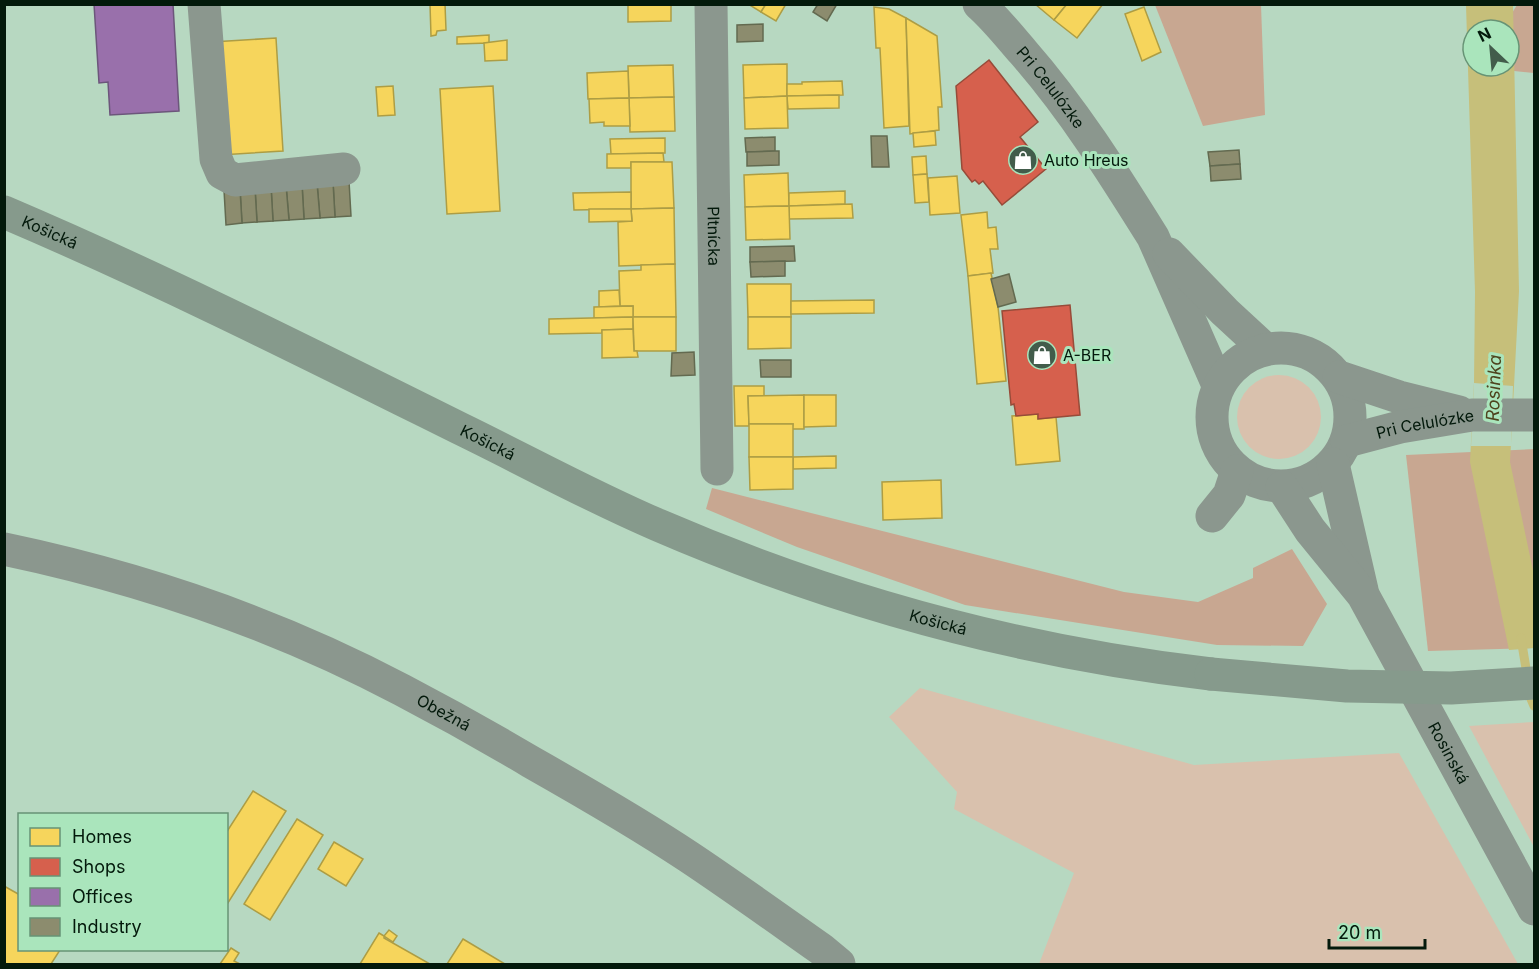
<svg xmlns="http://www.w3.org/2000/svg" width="1539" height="969" font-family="Inter,sans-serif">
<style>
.green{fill:#d9c1ad}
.forest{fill:#c8a791}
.water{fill:#c6bf7a;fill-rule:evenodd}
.pier{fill:#b7d8c1}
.homes{fill:#f6d55c;stroke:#ad9d44;stroke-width:1.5}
.shops{fill:#d6604d;stroke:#974b39;stroke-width:1.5}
.offices{fill:#9970ab;stroke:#6c567b;stroke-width:1.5}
.industry{fill:#8c8c6e;stroke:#636a50;stroke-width:1.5}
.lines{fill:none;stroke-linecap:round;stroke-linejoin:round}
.stream{stroke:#c6bf7a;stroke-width:9}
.minor{stroke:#8b978e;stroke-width:33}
.major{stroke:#869a8c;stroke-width:33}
.major-bridge{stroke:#869a8c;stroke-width:33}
.labels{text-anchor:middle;stroke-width:6;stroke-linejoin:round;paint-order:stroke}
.street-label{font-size:16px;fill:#03190b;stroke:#aae5bc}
.poi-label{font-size:16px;fill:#03190b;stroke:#aae5bc;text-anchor:start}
.water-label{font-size:18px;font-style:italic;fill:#4e441e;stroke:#aae5bc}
</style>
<rect width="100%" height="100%" fill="#b7d8c1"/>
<!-- green -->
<g class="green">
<circle cx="1279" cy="417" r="42"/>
<polygon points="920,688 1194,765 1399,753 1518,964 1039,964 1074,873 954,809 957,792 889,717"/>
<polygon points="1534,722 1534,847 1469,726"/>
</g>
<!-- forest -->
<g class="forest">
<polygon points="1155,5 1261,5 1265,115 1203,126"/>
<polygon points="1517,5 1534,5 1534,73 1514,71 1512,13"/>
<polygon points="1534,449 1534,648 1428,651 1406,455"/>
<polygon points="712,488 1124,592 1198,602 1253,578 1253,568 1292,549 1327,604 1303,646 1217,645 965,605 797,547 706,509"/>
</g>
<!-- water -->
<path class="water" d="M1466,5h47l6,286 -9,171 24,113v73l-25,2 -39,-188 4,-79 1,-91zM1473,30h36v36h-36z"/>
<!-- pier -->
<polygon class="pier" points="1474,383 1513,386 1511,446 1471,446"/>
<!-- homes -->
<g class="homes">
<polygon points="430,4 445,4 446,30 437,31 436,35 431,36"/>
<polygon points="671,4 671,21 628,22 628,4"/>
<polygon points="748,4 766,4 761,12"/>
<polygon points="766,4 786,4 776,21 761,12"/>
<polygon points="1035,4 1067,4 1054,20"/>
<polygon points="1067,4 1103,4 1077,38 1054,20"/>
<polygon points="874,7 889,9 906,18 909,126 884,128 880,48 876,48"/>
<polygon points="1144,7 1161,52 1142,61 1125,14"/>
<polygon points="906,18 937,36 942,107 938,107 939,130 910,134"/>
<polygon points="489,35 489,43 457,44 457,37"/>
<polygon points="276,38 283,151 220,155 212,42"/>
<polygon points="507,40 507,60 485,61 484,43"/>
<polygon points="787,64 787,96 744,98 743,65"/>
<polygon points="673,65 674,97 629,98 628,66"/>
<polygon points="628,71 629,98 588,99 587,73"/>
<polygon points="842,81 843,95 787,96 787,84 802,84 802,82"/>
<polygon points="393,86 395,115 378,116 376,87"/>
<polygon points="493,86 500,211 447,214 440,89"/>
<polygon points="839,95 839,108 788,109 787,96"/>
<polygon points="787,96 788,128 745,129 744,98"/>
<polygon points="674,97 675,131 630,132 629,98"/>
<polygon points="629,98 630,126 604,126 604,122 590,123 589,99"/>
<polygon points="935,131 936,145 914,147 913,133"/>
<polygon points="665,138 665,153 611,154 610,139"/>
<polygon points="663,153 664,162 631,162 631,168 607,168 607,154"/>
<polygon points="926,156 927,174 913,175 912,157"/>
<polygon points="631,162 672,162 674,208 631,209"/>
<polygon points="788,173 789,206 745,207 744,175"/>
<polygon points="927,174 929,202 915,203 913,175"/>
<polygon points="957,176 960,213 930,215 928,178"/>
<polygon points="845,191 845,204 789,206 789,193"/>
<polygon points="631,192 631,209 574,210 573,193"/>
<polygon points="852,204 853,218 789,219 789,206"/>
<polygon points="789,206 790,239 746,240 745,207"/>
<polygon points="674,208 675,264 619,266 618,222 632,221 631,209"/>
<polygon points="589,209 631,209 632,221 589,222"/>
<polygon points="987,212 988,228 996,227 998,249 990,249 993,273 968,276 961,215"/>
<polygon points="675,264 676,317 633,317 633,306 620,306 619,271 641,270 641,265"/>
<polygon points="991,273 998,307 1006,381 977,384 968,276"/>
<polygon points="747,284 791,284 791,317 748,317"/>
<polygon points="619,290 620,306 599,307 599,291"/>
<polygon points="874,300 874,313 791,314 791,301"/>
<polygon points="633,306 633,317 594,318 594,307"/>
<polygon points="633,317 633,329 602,330 602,333 549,334 549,319"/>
<polygon points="633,317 676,317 676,351 634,351"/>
<polygon points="748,317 791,317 791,348 748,349"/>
<polygon points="633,329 634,351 637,351 638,357 602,358 602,330"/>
<polygon points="734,386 764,386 764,396 748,396 749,426 735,426"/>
<polygon points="804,395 804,429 792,429 793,424 749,424 748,396"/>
<polygon points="804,395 836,395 836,426 804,427"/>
<polygon points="1038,414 1038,419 1056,417 1060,461 1016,465 1012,416"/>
<rect x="749" y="424" width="44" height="33"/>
<polygon points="836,456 836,468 793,469 793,457"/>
<polygon points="749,457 793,457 793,489 750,490"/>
<polygon points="941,480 942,518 883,520 882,482"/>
<polygon points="253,791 286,811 226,906 226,833"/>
<polygon points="297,819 323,835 270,920 244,904"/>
<polygon points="334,842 363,859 346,886 318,869"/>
<polygon points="4,886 20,895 20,950 60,950 51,964 4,964"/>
<polygon points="389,930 397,936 393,942 384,936"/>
<polygon points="379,933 384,936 384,938 430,964 360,964"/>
<polygon points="463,939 505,964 447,964"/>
<polygon points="231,948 239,953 234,961 240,964 220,964"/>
</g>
<!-- shops -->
<g class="shops">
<polygon points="989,60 1038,122 1020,137 1046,169 1002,205 983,181 979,184 975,180 972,182 962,169 956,86"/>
<polygon points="1070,305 1080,415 1038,419 1038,414 1016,416 1014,404 1011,405 1002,311"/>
</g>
<!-- offices -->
<polygon class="offices" points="94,4 173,4 179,111 110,115 108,82 99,83"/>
<!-- industry -->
<g class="industry">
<polygon points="818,4 837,4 827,21 813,12"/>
<polygon points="763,24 763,41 737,42 737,25"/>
<polygon points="871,136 887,136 889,167 872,167"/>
<polygon points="775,137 775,151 746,152 745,138"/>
<polygon points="1239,150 1240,164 1210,166 1208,152"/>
<polygon points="775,151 779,151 779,165 747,166 747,152"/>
<polygon points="1240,164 1241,179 1211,181 1210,166"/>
<polygon points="349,181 351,216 335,217 333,182"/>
<polygon points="333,182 335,217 320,218 317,183"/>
<polygon points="317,183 320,218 304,219 302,184"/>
<polygon points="302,184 304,219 289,220 286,185"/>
<polygon points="286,185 289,220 273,221 271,186"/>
<polygon points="271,186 273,221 257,222 255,188"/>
<polygon points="255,188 257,222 242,223 240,189"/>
<polygon points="240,189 242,223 226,225 224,190"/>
<polygon points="794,246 795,261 750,262 750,247"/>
<polygon points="785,261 785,276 751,277 750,262"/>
<polygon points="1009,274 1016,302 998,307 991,279"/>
<polygon points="694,352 695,375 671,376 672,353"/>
<polygon points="760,360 791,360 791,377 761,377"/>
</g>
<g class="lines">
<!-- stream -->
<polyline class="stream" points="1521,638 1531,699 1534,706"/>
<!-- minor -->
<g class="minor">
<polyline points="204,4 216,159 222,173 235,180 344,169"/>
<path id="s1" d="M711,4l6,465"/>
<path id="s2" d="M979,4c16,14 30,32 44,48 50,57 90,121 130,185l65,148"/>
<polyline points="1169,254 1225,312 1265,349"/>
<circle cx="1281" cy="417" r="69"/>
<polyline points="1339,377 1399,397 1459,412"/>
<path id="s3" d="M1347,441l53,-14 72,-12h62"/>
<polyline points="1333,464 1362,590"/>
<path id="s4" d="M1282,487l28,43 53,65 171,314"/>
<polyline points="1212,516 1229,495 1237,471"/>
<path id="s5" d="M4,549c138,29 273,75 398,141 44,23 87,47 129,72 53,30 107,61 158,95 45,30 88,61 132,92l18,15"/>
</g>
<!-- major -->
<path class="major" id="s6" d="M4,212c155,66 304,141 455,216 66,32 131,68 199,97 176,76 363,127 553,149"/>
<!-- major-bridge -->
<polyline class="major-bridge" points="1211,674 1347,686 1451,688 1534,683"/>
</g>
<!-- icons -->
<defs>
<g id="shop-disc" transform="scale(1.5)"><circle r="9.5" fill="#425c4b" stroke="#aae5bc"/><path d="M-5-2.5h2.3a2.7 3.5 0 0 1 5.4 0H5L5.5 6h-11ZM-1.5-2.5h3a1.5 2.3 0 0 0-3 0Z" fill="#fff"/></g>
</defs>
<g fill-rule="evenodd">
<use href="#shop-disc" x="1023" y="160"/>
<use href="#shop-disc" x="1042" y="355"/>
</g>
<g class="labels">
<!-- street labels -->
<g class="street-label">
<text dy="6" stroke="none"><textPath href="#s2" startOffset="110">Pri Celulózke</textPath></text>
<text dy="6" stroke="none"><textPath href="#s6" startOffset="50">Košická</textPath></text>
<text dy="6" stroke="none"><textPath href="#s1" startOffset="232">Pltnícka</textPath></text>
<text dy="6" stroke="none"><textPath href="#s3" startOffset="80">Pri Celulózke</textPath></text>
<text dy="6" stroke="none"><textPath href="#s6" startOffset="536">Košická</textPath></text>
<text dy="6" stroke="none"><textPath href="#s6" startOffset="1022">Košická</textPath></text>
<text dy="6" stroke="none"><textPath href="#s5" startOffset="471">Obežná</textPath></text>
<text dy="6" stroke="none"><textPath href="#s4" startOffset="315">Rosinská</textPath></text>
</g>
<!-- poi labels -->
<g class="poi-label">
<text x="1044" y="166">Auto Hreus</text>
<text x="1063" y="361">A-BER</text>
</g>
<!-- water labels -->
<g class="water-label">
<text transform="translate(1494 388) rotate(-88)" y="6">Rosinka</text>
</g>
</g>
<!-- border -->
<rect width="1539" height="969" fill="none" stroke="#03190b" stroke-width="12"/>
<!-- legend -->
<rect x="18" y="813" width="210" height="138" fill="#aae5bc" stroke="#679375" stroke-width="1.5"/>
<rect x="30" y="828" width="30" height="18" fill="#f6d55c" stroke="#679375" stroke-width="1.5"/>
<text x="72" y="843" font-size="18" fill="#03190b">Homes</text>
<rect x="30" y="858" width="30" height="18" fill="#d6604d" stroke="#679375" stroke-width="1.5"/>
<text x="72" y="873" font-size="18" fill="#03190b">Shops</text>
<rect x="30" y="888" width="30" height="18" fill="#9970ab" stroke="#679375" stroke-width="1.5"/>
<text x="72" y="903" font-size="18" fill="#03190b">Offices</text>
<rect x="30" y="918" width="30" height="18" fill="#8c8c6e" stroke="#679375" stroke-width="1.5"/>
<text x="72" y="933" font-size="18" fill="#03190b">Industry</text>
<!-- north arrow -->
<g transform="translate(1491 48) rotate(334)"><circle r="28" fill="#aae5bc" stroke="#679375" stroke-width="1.5"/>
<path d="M0-4.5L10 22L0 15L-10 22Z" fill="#425c4b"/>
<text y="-9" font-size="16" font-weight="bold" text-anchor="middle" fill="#03190b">N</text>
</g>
<!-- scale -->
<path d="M1329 939v9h96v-9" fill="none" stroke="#03190b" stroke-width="3"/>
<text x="1338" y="939" font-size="18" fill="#03190b" stroke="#aae5bc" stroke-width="4.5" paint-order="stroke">20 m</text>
</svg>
